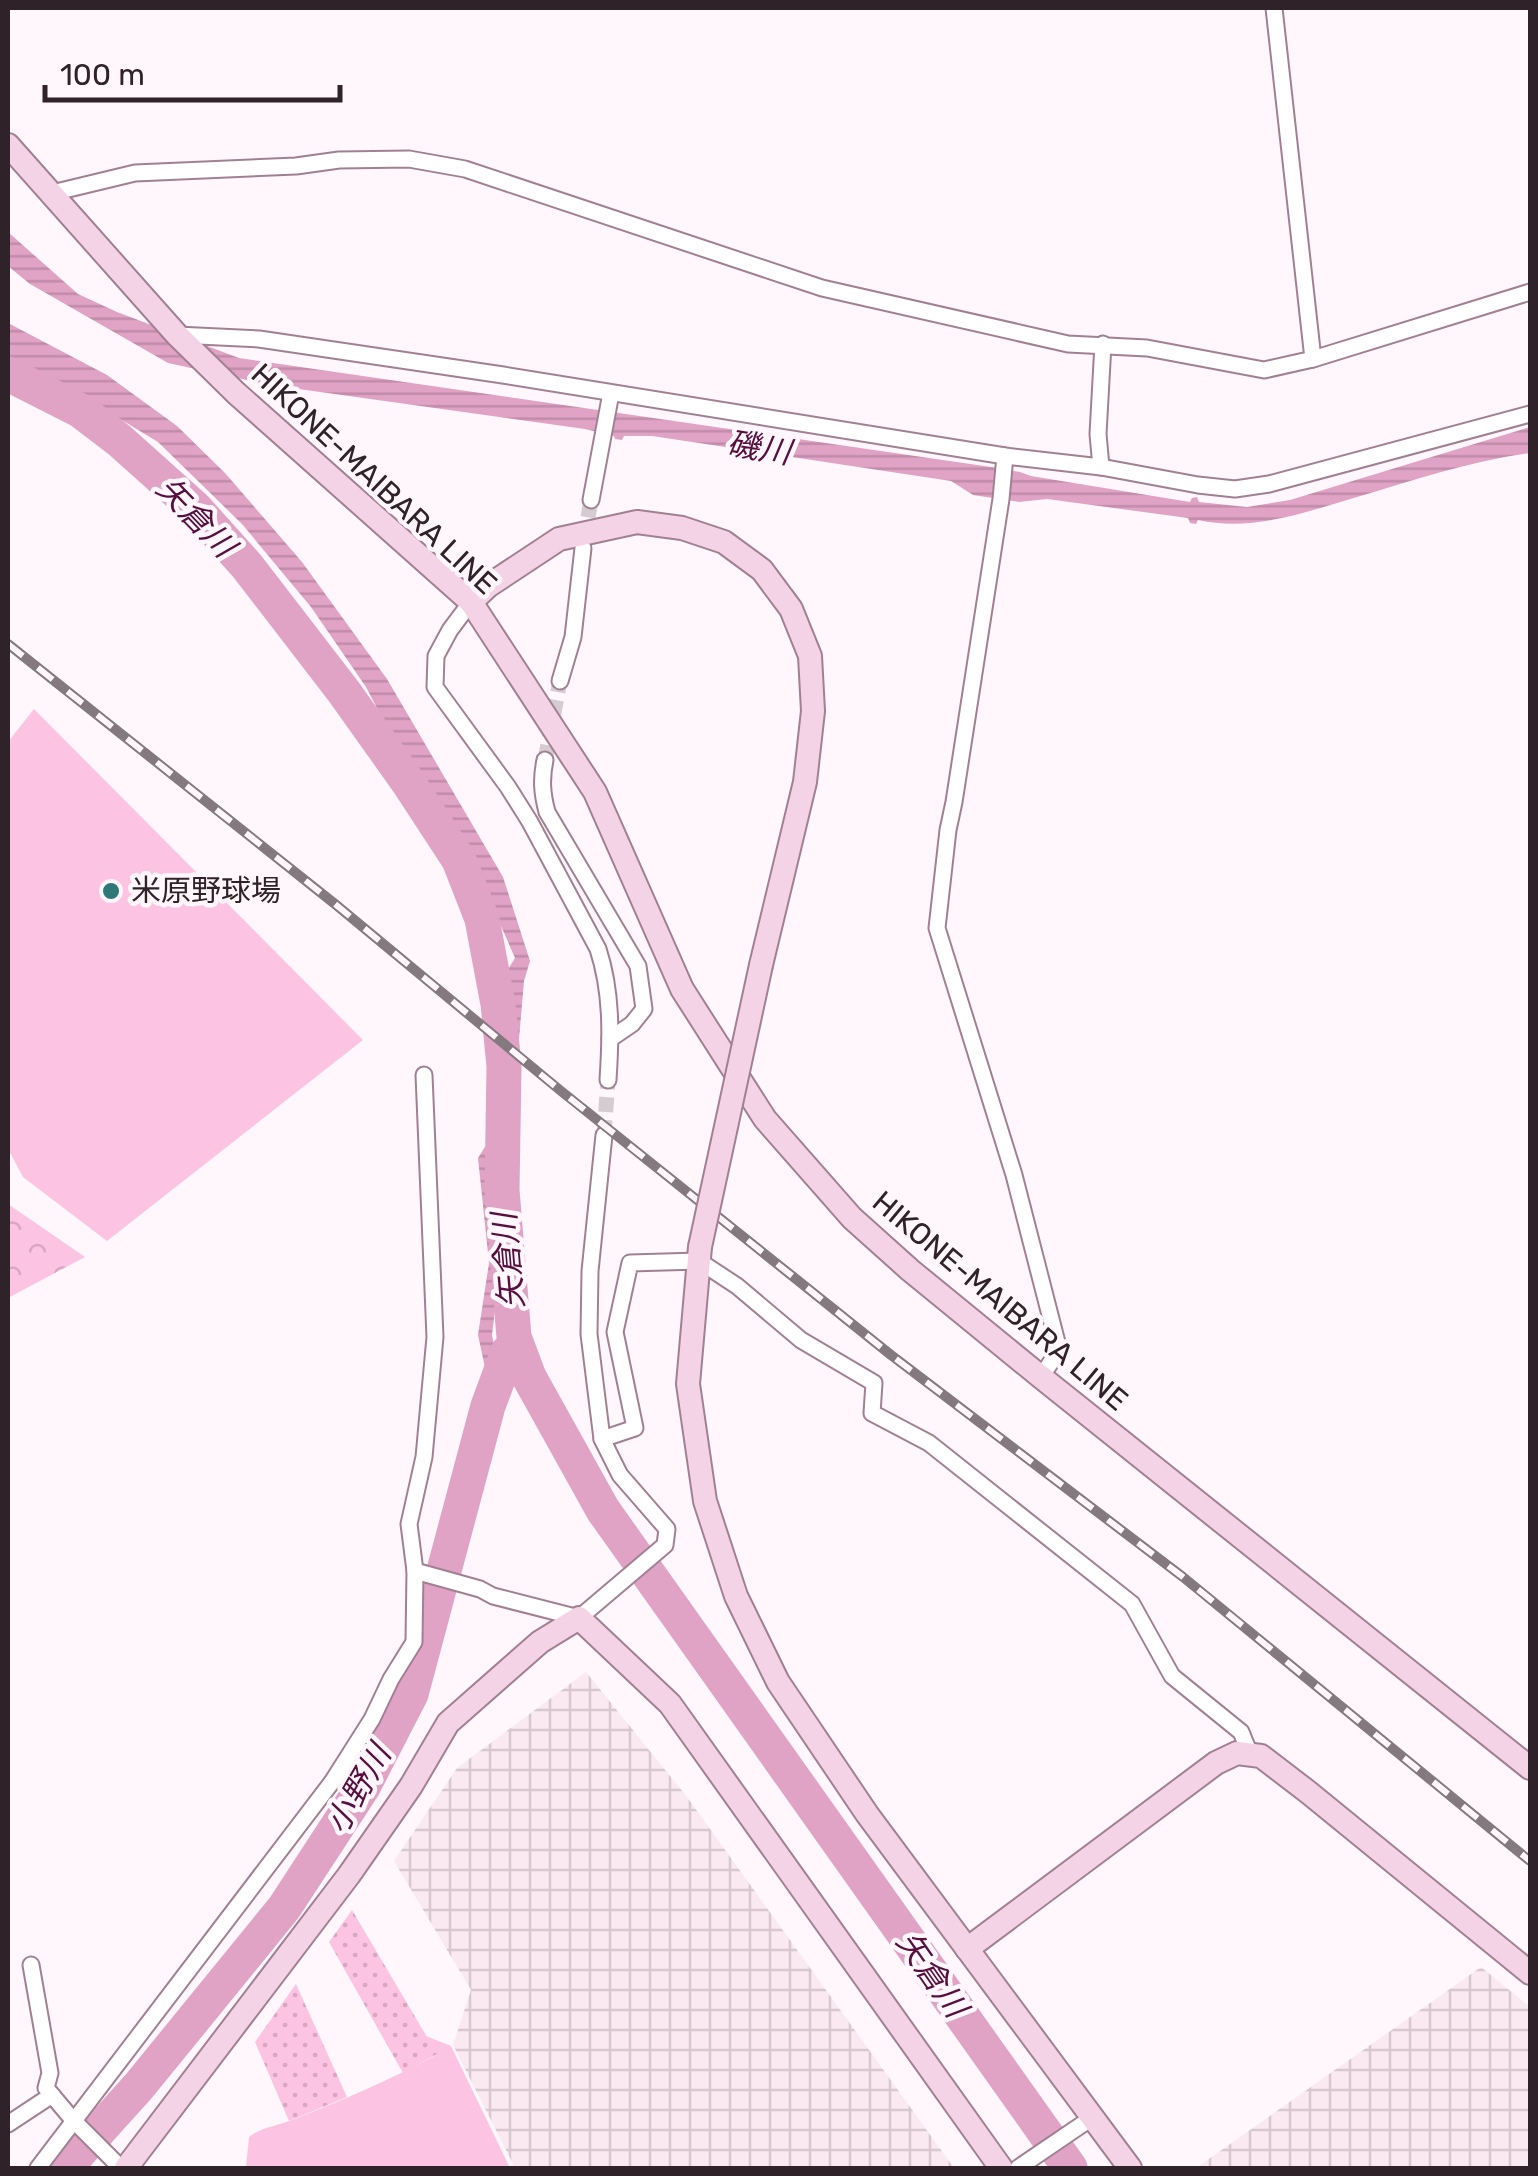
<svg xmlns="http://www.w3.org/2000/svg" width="1538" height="2176" font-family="Rubik,'Noto Sans JP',sans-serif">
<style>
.industrial{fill:url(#industrial-grid)}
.grass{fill:#fdc3e3}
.forest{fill:url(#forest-crowns)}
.garden{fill:url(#garden-dots)}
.water{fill:url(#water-rules)}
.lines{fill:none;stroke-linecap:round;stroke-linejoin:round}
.river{stroke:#e0a2c5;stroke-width:35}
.street-tunnel{stroke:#d5ccd1;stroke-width:15;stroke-dasharray:15 8;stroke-linecap:butt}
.street-casing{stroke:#a28093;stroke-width:19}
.secondary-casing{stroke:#a28093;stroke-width:26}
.street{stroke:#fff;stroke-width:15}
.secondary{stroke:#f4d3e7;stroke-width:22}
.rail-casing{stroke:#84797e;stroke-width:10}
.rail{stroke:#fff7fb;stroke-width:6;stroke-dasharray:19;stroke-linecap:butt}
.secondary-bridge-casing{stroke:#a28093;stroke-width:26;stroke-linecap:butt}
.secondary-bridge{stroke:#f4d3e7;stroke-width:22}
.poi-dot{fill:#2f7878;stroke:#fff7fb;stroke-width:4}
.labels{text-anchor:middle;stroke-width:9;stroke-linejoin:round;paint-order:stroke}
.street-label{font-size:30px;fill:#2f2229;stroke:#fff7fb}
.poi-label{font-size:30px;fill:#2f2229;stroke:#fff7fb;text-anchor:start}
.water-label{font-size:32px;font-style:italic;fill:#570f3f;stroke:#fff7fb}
</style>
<defs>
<pattern id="industrial-grid" width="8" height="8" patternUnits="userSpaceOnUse" patternTransform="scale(2.5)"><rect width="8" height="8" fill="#fbe9f2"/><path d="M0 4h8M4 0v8" fill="none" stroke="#d7c8d0"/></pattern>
<pattern id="forest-crowns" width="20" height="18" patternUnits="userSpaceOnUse" patternTransform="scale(2.5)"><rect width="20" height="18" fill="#fdc3e3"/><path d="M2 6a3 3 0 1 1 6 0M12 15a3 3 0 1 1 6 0" fill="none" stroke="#d9a7c3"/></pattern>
<pattern id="garden-dots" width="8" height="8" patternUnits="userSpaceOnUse" patternTransform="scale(2.5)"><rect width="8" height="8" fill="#fdc3e3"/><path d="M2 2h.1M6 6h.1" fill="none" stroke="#d9a7c3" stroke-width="1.8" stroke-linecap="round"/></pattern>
<pattern id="water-rules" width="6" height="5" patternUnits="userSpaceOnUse" patternTransform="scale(2.5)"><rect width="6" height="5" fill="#e0a2c5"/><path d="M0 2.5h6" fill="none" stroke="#c08ba9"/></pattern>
</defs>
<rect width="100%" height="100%" fill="#fff7fb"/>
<!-- industrial -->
<g class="industrial">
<polygon points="586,1672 687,1797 954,2168 515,2168 453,2045 471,1990 394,1861 457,1768"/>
<polygon points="1481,1967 1530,2007 1530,2168 1196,2168"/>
</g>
<!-- grass -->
<g class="grass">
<polygon points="34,709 363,1040 107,1241 23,1177 8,1149 8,742"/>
<path d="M426,2036l25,10 59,122h-264l3,-31c12,-10 29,-11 43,-17 49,-19 98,-40 144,-65z"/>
</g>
<!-- forest -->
<polygon class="forest" points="8,1204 85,1257 8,1298"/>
<!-- garden -->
<g class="garden">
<polygon points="352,1910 437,2054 403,2073 329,1942"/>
<polygon points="296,1984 347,2097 289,2121 255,2042"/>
</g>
<!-- water -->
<g class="water">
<path d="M8,232l70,62 39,18 122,46 759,110 22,4 11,4 159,26 2,-4 5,-1 2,5 48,5 43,-7 240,-73v26c-59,8 -115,27 -173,44 -51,15 -104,35 -159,23l-2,4 -6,-1 -2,-5 -141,-19 -28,3 -46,-7 -22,-14 -299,-45h-28l-2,4 -7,-1 -1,-3 -29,-7 -315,-44 -102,-22 -138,-79 -22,-18z"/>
<polygon points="8,323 107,375 177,426 225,473 302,562 387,679 503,877 530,961 524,981 510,1144 498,1172 505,1264 496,1301 492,1335 504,1394 493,1405 478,1335 489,1263 478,1158 490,1139 489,1109 499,1086 501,981 515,958 484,887 428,783 399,751 366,687 311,607 242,524 158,442 69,388 8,362"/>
</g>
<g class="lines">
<!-- river -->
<g class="river">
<polyline points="8,374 81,411 119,440 195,508 247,566 344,692 408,782 459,860 482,919 498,1004 504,1066 502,1190 514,1337 529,1377 603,1510 1070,2168"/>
<polyline points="65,2168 139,2086 284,1908 363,1787 411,1694 488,1406 508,1352"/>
</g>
<!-- street-tunnel -->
<g class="street-tunnel">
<polyline points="584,540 591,500"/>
<polyline points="545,760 560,681"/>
<polyline points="604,1135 608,1080"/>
</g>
<!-- street casing -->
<g class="street-casing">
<g id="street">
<polyline points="1274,8 1313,359"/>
<polyline points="52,193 135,173 296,166 339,160 409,159 465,169 822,288 1068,344 1147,348 1264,370 1313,359 1530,292"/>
<polyline points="177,335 259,339 503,375 1005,456 1101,467 1198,485 1235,489 1269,484 1530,414"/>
<polyline points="1005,456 1001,499 954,802 948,830 937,928 1014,1175 1059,1350 1041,1377"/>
<polyline points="1101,467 1098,434 1103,344"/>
<polyline points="591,500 611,393"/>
<path d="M471,602l-21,28 -14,26 -1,31 73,100 22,35 68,127c14,43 13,86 10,131"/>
<polyline points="560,681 573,637 583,548"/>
<path d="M545,760c-4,19 -3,33 2,52l91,154 6,43 -12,15 -22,15"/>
<polyline points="602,1439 635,1428 615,1332 630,1263 699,1261 737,1286 801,1340 874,1383 872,1413 929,1443 1132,1604 1172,1676 1241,1732 1250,1754"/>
<polyline points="415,1571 480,1589 493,1596 579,1618 665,1545 667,1529 620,1475 602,1439 589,1334 590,1271 604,1135"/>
<polyline points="31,1965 50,2073 46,2088 73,2120 121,2168"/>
<polyline points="8,2124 52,2095"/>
<polyline points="38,2168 332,1782 372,1719 391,1679 414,1642 415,1571 409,1524 424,1457 435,1337 424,1075"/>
<polyline points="1018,2168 1093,2117"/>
</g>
</g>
<!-- secondary casing -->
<g class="secondary-casing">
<g id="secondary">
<polyline points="8,145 177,335 236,393 471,602 595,792 682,989 765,1119 852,1218 910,1270 1041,1377 1530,1768"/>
<polyline points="471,602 488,586 559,539 637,522 682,528 724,542 762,570 791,609 810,656 813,711 805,782 761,965"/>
<polyline points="700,1247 688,1384 705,1501 736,1596 778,1682 867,1814 1130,2168"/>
<polyline points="967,1949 1216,1763 1237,1753 1261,1756 1308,1792 1530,1973"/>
<polyline points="126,2168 349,1875 411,1786 448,1723 540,1642 579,1618 670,1704 1001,2168"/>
</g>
</g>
<!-- street -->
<use href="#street" class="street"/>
<!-- secondary -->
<use href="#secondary" class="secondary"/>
<!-- rail casing -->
<g class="rail-casing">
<polyline id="rail" points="8,644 335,904 561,1091 891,1355 1183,1577 1530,1861"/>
</g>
<!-- rail -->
<use href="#rail" class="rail"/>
<!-- secondary-bridge casing -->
<g class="secondary-bridge-casing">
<polyline id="secondary-bridge" points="700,1247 761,965"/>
</g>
<!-- secondary-bridge -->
<use href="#secondary-bridge" class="secondary-bridge"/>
</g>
<!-- markers -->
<circle class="poi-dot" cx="111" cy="891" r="10"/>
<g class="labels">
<!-- street labels -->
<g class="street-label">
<text transform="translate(374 479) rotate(43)" y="10">HIKONE-MAIBARA LINE</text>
<text transform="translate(1000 1301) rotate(40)" y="10">HIKONE-MAIBARA LINE</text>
</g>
<!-- poi labels -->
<g class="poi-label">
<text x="131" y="901">米原野球場</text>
</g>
<!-- water labels -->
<g class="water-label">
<text transform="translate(759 448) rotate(9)" y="11">磯川</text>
<text transform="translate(196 517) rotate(46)" y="11">矢倉川</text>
<text transform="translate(508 1261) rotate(-95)" y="11">矢倉川</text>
<text transform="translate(358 1789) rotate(-60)" y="11">小野川</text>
<text transform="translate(932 1974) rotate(55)" y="11">矢倉川</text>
</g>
</g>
<!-- border -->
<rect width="1538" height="2176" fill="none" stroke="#2f2229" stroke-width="20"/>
<!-- scale -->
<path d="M45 85v15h295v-15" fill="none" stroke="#2f2229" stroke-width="5"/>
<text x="60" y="85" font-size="30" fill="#2f2229" stroke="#fff7fb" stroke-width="8" paint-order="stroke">100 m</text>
</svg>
